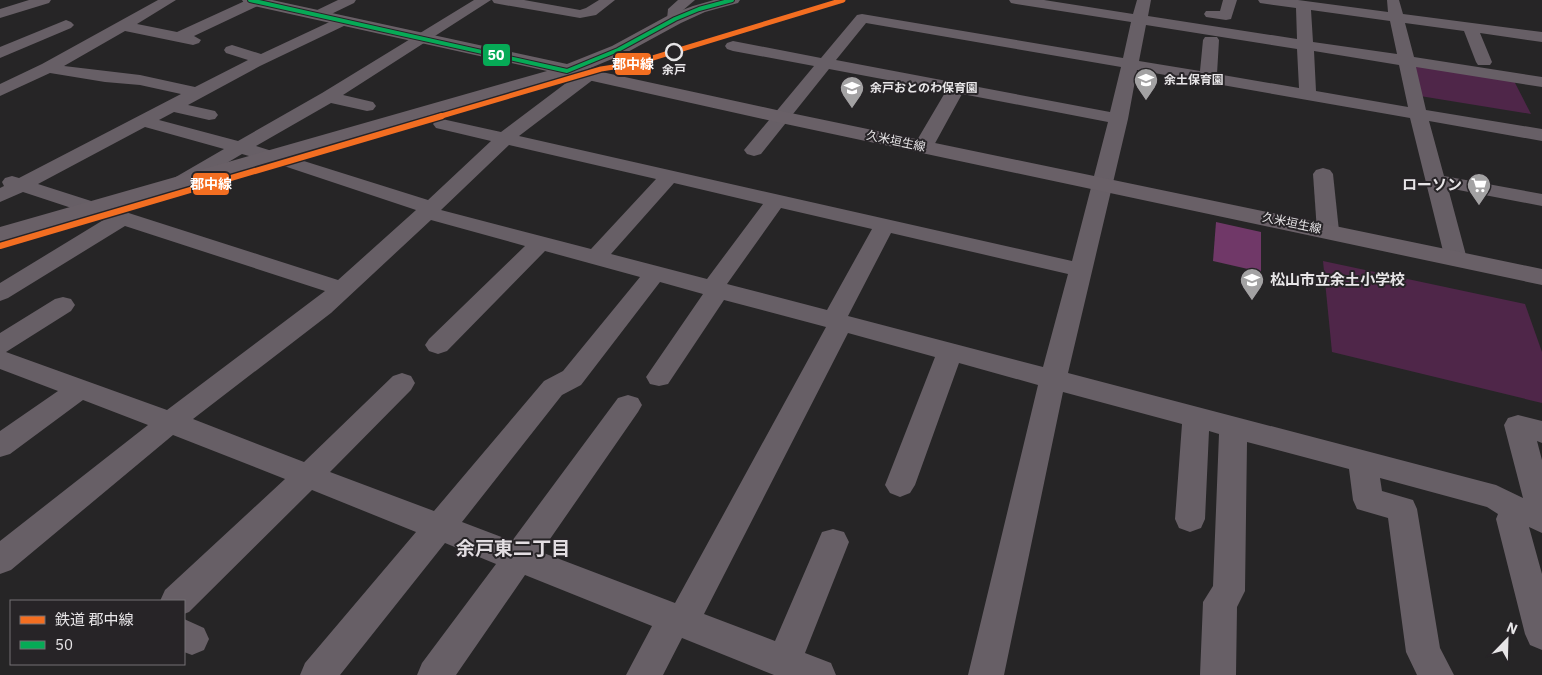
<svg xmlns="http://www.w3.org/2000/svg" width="1542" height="675" font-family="'IBM Plex Sans','Noto Sans JP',sans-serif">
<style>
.green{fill:#4f2649}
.water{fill:#703868}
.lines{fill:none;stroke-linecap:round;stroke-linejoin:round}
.minor{fill:#675f66;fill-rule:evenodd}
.major{fill:#696067;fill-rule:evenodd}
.bus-1-casing{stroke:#272427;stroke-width:6}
.bus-1{stroke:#06aa56;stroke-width:4}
.rail-1-far1-casing{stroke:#272427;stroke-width:8}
.rail-1-casing{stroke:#272427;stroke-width:9}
.rail-1-far1{stroke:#f36e21;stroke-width:5}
.rail-1{stroke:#f36e21;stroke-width:6}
.stop-dot{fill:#272427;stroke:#e7e5e7;stroke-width:2.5}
.labels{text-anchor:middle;stroke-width:4;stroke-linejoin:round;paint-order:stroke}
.far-stop-label{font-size:12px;font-weight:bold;fill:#e7e5e7;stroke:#272427}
.far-poi-label{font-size:12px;font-weight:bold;fill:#e7e5e7;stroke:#272427;text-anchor:start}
.far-street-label{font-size:12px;fill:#e7e5e7;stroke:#272427}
.poi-label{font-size:15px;font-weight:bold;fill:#e7e5e7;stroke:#272427;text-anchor:end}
.near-neighbourhood-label{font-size:19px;font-weight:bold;fill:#e3dee2;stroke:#272427}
.line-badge{stroke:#272427;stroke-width:2}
.badge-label{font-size:14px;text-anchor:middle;font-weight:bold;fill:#fff}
</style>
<rect width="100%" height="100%" fill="#262526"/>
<!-- green -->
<g class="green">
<polygon points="1411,63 1513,79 1531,114 1420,96"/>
<polygon points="1323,261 1525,304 1542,352 1542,403 1332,352"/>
</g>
<!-- water -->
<polygon class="water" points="1216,222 1261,232 1261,272 1213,261"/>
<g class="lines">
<!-- minor -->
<g class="minor">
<polygon points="29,0 51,0 49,3 0,18 0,9"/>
<path d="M158,0h18l-39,24 40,8 70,-32h19l-2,3 -70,33 7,4 -2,3 -6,2 -68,-14 -61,35 76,9 55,12 53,-27 -22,-7 -2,-3 2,-3 6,-2 29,9 77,-36h10l3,3 -3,3 -88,42 -72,39 27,6 3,4 -3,4 -6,1 -35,-8 -15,8 79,21 84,-48 152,-93h17l-148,95 30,7 3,4 -3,4 -6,1 -36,-8 -75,43 172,54 63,-59 -55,-13 -3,-4 3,-4 6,-1 59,13 81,-61h12l2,4 -2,4 -75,57 553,125 36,-139 -146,-28 -29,53 -3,4 -7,2 -7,-2 -3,-4 33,-56 -117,-22 -68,85 -7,2 -7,-2 -3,-4 70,-84 -81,-15 -6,-2 -2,-3 2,-3 6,-2 88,17 36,-43 5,-1 261,44 8,-36 -115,-18 -5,-1 -2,-3h35l89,14 4,-14h14l-3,16 149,23 -1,-31 -36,-5 -2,-3h40l90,12 -1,-12h12l4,14 139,18v10l-62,-9 12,29 -2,3h-12l-2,-3 -12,-31 -59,-8 9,34 128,20v10l-126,-20 10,43 116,19v12l-113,-20 15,55 98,18v12l-94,-18 19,71 -3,5 -8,2 -8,-2 -3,-5 -35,-141 -273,-48 -9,49 -60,254 428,112 27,13 -19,-73 4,-7 10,-3 24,6v22l-5,-2 5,19v73l-13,-6 13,47v76l-12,-5 -5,-11 -29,-115 2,-5 -11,-7 -107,-29 2,13 31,9 4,9 23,139 14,27h-37l-11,-23 -18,-134 -31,-9 -4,-9 -4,-31 -102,-27 -2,149 -8,16 -1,68h-36l3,-73 10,-16 6,-152 -10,-3 -4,88 -4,9 -11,4 -11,-4 -4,-9 7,-95 -119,-32 -59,283h-36l70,-290 -79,-22 -44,122 -5,8 -10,4 -10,-4 -5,-8 50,-128 -87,-24 -144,281 71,27 47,-109 11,-3 11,3 5,10 -44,111 26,10 5,12h-62l-92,-37 -19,37h-37l26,-49 -127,-51 -69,100h-39l5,-12 74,-99 -51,-21 -105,132h-40l5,-12 111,-131 -104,-42 -123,122 -5,2v-13h-24l5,-11 120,-111 -112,-44 -162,135 -11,4v-33l148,-116 -65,-25 -73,54 -10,3v-26l58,-40 -58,-22v-36l55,-34 8,-2 8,2 4,6 -4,6 -65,41 161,58 158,-119 -200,-65 -117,72 -8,3v-18l105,-64 -82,-27 -23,10v-14l4,-2 -2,-4 3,-4 7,-2 7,2 162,-84 -41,-9 -35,-3 -55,-9 -50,23v-12l42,-20zM1311,10l79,11 7,33 -84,-12zM866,23l255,44 -11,45 -274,-52zM1146,25l151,24 2,39 -82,-14 2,-34 -2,-3h-12l-2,3 -3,31 -61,-10zM1314,51l85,14 9,42 -92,-16zM145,127l79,22 -50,29 -3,4 3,4 7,2 7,-2 54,-32 39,11 135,45 -78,70 -300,-96zM509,145l147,34 -65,70 -150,-39zM674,183l89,21 -56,75 -96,-25zM781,208l91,21 -45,81 -100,-26zM431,220l94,26 -96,93 -4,6 4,6 9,3 9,-3 98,-100 95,26 -77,94 -19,10 -110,130 -104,-39 81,-82 4,-7 -4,-7 -9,-3 -9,3 -89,86 -111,-43 138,-106zM891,233l177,41 -25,93 -195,-51zM660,282l43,12 -57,83 4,7 9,2 9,-2 56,-84 102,27 -151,276 -134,-51 97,-140 4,-7 -4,-7 -10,-3 -10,3 -106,143 -50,-19 100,-127 19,-10z"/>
<polygon points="338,0 356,0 354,3 323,18 313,18 311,15 313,12"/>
<polygon points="492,0 524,0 580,10 586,8 599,0 615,0 596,15 580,18 499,4 494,3"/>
<polygon points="678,0 695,0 682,11 683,19 680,22 670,22 667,19 668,9"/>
<polygon points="1223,0 1237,0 1231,19 1226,20 1206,17 1204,14 1206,11 1220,11"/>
<polygon points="66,20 71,22 74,25 71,28 0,58 0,47"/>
<polygon points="1323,168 1330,170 1333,174 1339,231 1336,236 1328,237 1320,236 1317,231 1313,174 1316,170"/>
<polygon points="184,619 204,628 209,639 204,650 192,655 184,652"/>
</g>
<!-- major -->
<polygon class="major" points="242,0 272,0 567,64 612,46 669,15 693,6 714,0 740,0 738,3 705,12 681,23 624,54 588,69 781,111 1542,269 1542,285 781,123 570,76 0,242 0,227 547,71 250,5 244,3"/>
<!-- bus-1 casing -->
<g class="bus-1-casing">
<polyline id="bus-1" points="250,0 567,71 618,50 675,19 699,9 732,0"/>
</g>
<!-- bus-1 -->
<use href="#bus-1" class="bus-1"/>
<!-- rail-1-far1 casing -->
<g class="rail-1-far1-casing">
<polyline id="rail-1-far1" points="438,117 601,69 633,64 843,0"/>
</g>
<!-- rail-1 casing -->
<g class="rail-1-casing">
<polyline id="rail-1" points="0,246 442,116"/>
</g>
<!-- rail-1-far1 -->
<use href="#rail-1-far1" class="rail-1-far1"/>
<!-- rail-1 -->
<use href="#rail-1" class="rail-1"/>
</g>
<!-- icons -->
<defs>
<g id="school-pin" transform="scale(1.25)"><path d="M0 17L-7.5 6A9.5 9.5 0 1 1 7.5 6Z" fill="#a3a2a3" stroke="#272427"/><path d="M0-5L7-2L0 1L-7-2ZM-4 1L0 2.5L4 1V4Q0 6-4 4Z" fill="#fff"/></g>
<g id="supermarket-pin" transform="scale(1.25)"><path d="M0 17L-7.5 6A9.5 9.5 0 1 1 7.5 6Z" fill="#a3a2a3" stroke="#272427"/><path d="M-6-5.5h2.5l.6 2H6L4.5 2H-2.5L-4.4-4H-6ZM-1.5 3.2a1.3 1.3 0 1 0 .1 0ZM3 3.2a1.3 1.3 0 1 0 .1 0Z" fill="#fff"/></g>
</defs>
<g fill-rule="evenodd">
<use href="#school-pin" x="1146" y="80"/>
<use href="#school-pin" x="852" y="88"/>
<use href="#supermarket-pin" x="1479" y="185"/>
<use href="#school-pin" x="1252" y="280"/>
</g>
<!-- markers -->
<circle class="stop-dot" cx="674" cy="52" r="8"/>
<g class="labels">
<!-- far-stop labels -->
<g class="far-stop-label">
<text x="674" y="74">余戸</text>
</g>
<!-- far-poi labels -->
<g class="far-poi-label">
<text x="1164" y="84">余土保育園</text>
<text x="870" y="92">余戸おとのわ保育園</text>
</g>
<!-- far-street labels -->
<g class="far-street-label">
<text transform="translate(896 141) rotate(12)" y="4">久米垣生線</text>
<text transform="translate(1292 223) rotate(12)" y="4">久米垣生線</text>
</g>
<!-- poi labels -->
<g class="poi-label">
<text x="1462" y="190">ローソン</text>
<text x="1270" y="285" text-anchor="start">松山市立余土小学校</text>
</g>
<!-- near-neighbourhood labels -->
<g class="near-neighbourhood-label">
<text x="513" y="555">余戸東二丁目</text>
</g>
</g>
<g class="line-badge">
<rect x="482" y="43" width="29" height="24" rx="5" fill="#06aa56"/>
<rect x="614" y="52" width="38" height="24" rx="5" fill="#f36e21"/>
<rect x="192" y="172" width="38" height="24" rx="5" fill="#f36e21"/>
</g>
<g class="badge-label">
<text x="496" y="60">50</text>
<text x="633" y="69">郡中線</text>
<text x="211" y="189">郡中線</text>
</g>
<!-- legend -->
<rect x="10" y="600" width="175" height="65" fill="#272427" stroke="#747174"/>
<rect x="20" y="616" width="25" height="8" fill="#f36e21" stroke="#747174"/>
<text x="55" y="625" font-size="15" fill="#e7e5e7">鉄道 郡中線</text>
<rect x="20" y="641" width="25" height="8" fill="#06aa56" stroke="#747174"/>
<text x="55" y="650" font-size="15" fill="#e7e5e7">50</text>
<!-- north arrow -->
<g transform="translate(1507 640) rotate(23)" stroke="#272427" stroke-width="4" paint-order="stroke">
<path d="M0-4L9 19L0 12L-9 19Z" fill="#e7e5e7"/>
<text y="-8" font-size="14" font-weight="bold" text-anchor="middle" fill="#e7e5e7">N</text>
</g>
</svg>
